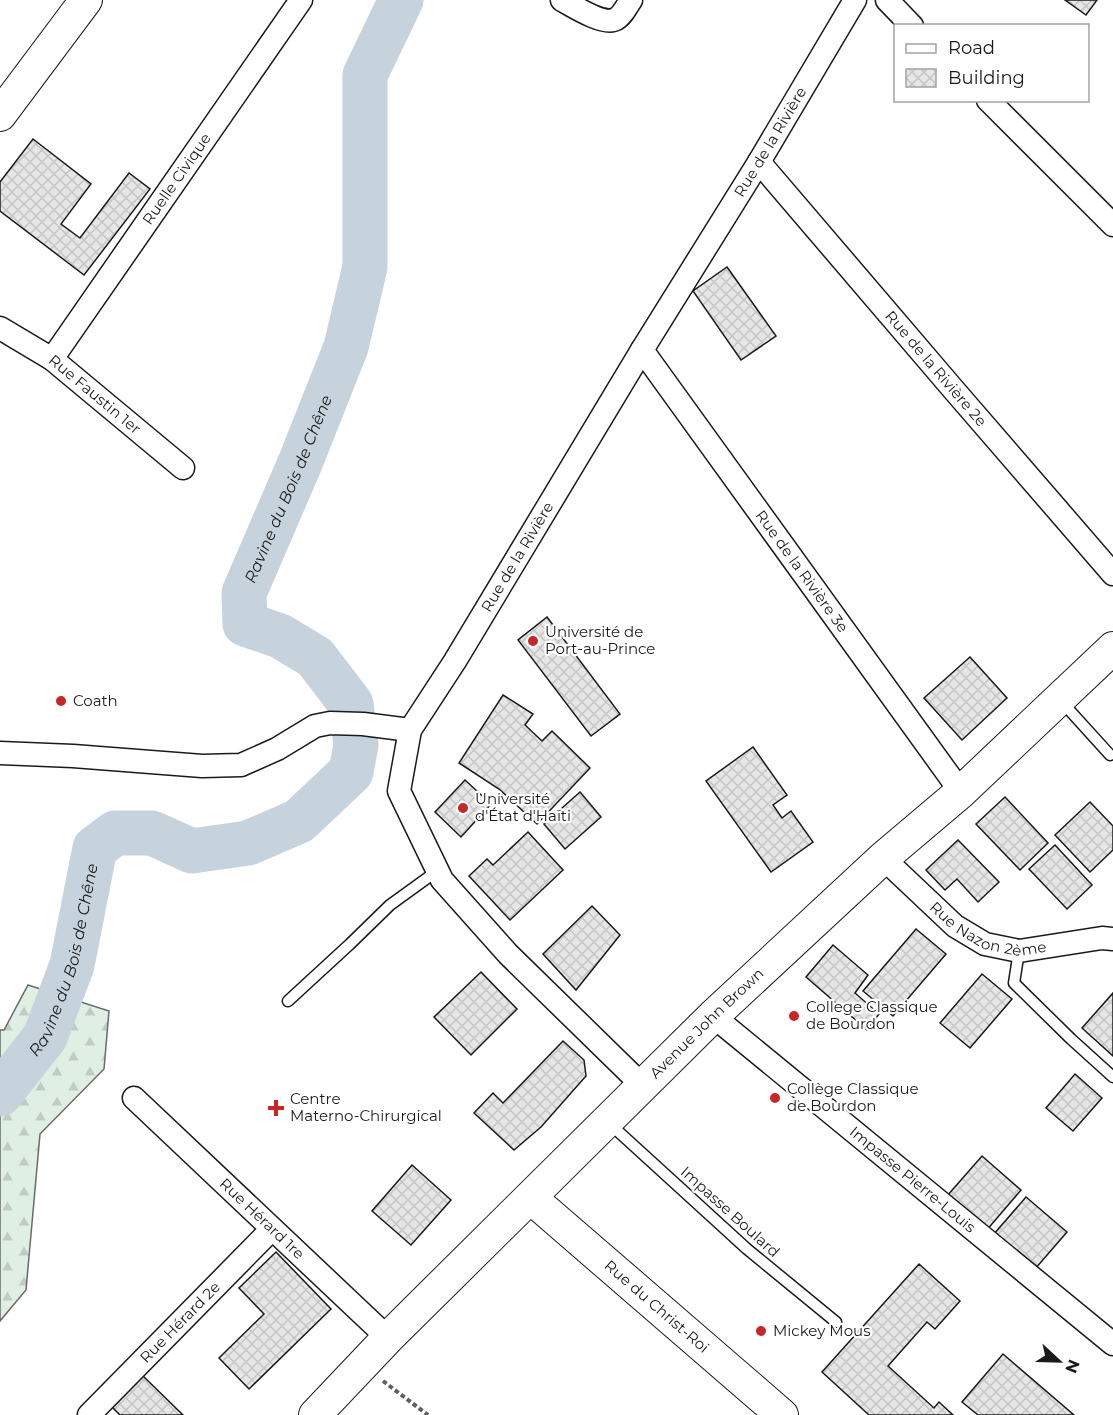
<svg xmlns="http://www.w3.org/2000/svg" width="1113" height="1415" font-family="Montserrat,sans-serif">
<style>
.forest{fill:url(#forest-firs);stroke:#6a6a6a;stroke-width:1.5}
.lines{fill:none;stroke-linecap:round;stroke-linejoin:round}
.river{stroke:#c6d2dc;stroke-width:45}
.building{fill:url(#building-cross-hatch);stroke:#1a1a1a;stroke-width:1.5}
.lane-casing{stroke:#1a1a1a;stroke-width:13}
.street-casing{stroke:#1a1a1a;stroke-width:25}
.secondary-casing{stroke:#1a1a1a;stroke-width:34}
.path{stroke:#5f5f5f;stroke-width:4;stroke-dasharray:4.5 3;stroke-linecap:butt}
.lane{stroke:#fff;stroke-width:10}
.street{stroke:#fff;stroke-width:22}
.secondary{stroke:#fff;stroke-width:32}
.poi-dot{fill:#c62828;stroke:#fff;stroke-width:2}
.labels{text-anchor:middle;stroke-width:4.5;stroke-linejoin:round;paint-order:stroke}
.street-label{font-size:15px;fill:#1a1a1a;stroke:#fff}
.poi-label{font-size:15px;fill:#1a1a1a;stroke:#fff;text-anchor:start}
.water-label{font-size:16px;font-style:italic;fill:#1a1a1a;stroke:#fff}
</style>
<defs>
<pattern id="forest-firs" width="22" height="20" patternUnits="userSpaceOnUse" patternTransform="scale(1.5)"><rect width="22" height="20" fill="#e0efe3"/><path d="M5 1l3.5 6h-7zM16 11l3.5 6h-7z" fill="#c0ccc2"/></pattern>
<pattern id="building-cross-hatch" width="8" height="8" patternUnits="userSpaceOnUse" patternTransform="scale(1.5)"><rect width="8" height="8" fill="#e6e6e6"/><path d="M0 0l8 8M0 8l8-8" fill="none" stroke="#c5c5c5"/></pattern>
</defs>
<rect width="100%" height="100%" fill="#fff"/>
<!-- forest -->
<polygon class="forest" points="28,985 109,1011 104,1069 40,1134 26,1290 0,1321 0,1030 4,1030"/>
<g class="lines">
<!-- river -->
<path class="river" id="s1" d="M0,1094l45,-57 27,-72 23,-117 20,-15h37l40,18 56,-8 51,-22 52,-49 5,-27 -5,-41 -36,-47 -35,-21 -35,-12 -1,-31 56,-130 46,-116 19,-80v-192l36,-75"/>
</g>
<!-- building -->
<g class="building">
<polygon points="1065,0 1097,0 1086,15"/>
<polygon points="33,139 91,184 61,224 80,238 129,173 150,189 84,275 0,211 0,182"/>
<polygon points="727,267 776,336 741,360 693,291"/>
<polygon points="547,617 620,714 591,736 518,640"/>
<polygon points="970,657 1007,698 962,740 924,698"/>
<polygon points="503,695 533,714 525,725 542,741 552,731 590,768 537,824 499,789 459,763"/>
<polygon points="753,747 787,795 773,805 782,818 791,811 813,842 771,872 706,781"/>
<polygon points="465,780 491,804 461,837 435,812"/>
<polygon points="580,792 601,817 565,849 544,824"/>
<polygon points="1005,797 1048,843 1020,870 976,824"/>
<polygon points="1090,802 1113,826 1113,850 1090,872 1055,835"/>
<polygon points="528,832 563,870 510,920 469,876 487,859 493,865"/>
<polygon points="958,840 999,882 978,902 957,879 945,890 926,870"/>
<polygon points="1055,845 1092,885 1067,909 1029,869"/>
<polygon points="592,906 620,935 576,990 543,954"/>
<polygon points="916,929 946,954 893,1016 863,991"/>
<polygon points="833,945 868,975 855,993 879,1014 867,1030 806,977"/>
<polygon points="481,972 517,1009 471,1055 434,1017"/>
<polygon points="982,974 1012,999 970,1048 940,1023"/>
<polygon points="1113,993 1113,1056 1082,1028"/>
<polygon points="563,1041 584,1060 586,1076 541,1127 514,1150 474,1113 493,1093 503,1103"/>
<polygon points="1075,1074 1102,1098 1073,1131 1046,1108"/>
<polygon points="982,1156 1021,1190 986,1231 947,1196"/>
<polygon points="412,1165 451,1200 411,1245 372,1211"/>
<polygon points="1026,1197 1067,1232 1035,1269 994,1234"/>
<polygon points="276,1252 331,1309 249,1389 219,1358 264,1314 239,1288"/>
<polygon points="919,1264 960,1301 935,1329 927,1322 888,1366 934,1408 939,1402 953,1415 869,1415 822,1372"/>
<polygon points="1003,1354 1074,1415 978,1415 962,1402"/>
<polygon points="141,1374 183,1415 120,1415 110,1405"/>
</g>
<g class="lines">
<!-- lane casing -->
<g class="lane-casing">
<g id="lane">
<polyline points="1062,702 1110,755"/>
<polyline points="1019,951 1014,983 1071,1039 1113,1077"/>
<polyline points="288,1001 350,944 390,905 437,871"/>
<polyline points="610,1124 747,1249 836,1322"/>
</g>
</g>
<!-- street casing -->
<g class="street-casing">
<g id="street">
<path d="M562,0c11,6 42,26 54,19 6,-3 11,-13 15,-19"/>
<polyline points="887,0 912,26"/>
<polyline points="988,100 1113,225"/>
<path id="s2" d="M759,162l194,227 160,185"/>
<path id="s3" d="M0,328l52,31 131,109"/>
<path id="s4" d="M642,350l319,442"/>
<path id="s5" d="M52,359l249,-359"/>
<polyline points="0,753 73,756 202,766 241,765 277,749 315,726 330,723 363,724 410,730"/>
<path id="s6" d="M883,858l72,68 30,18 34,7 83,-13 11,1"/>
<path id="s7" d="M713,1016l400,328"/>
<path id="s8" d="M642,1085l-134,-131 -66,-74 -43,-89 11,-61 45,-69 187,-311 117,-188 96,-162"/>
<path id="s9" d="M134,1098l254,240"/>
<path id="s10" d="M89,1415l183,-186"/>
</g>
</g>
<!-- secondary casing -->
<g class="secondary-casing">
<g id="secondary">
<polyline points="0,115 86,0"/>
<path id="s11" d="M531,1198l251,217"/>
<path id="s12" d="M315,1415l73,-77 325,-322 170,-158 78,-66 152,-144"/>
</g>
</g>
<!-- path -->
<polyline class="path" points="383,1381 428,1415"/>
<!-- lane -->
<use href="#lane" class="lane"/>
<!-- street -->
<use href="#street" class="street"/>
<!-- secondary -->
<use href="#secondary" class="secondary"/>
</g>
<!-- markers -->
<g class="poi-dot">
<circle cx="533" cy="641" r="6"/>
<circle cx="61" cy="701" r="6"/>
<circle cx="463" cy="808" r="6"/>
<circle cx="794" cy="1016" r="6"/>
<circle cx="775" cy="1098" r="6"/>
<path d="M273 1099h6v6h6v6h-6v6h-6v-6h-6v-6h6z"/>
<circle cx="761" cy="1331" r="6"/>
</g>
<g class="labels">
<!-- street labels -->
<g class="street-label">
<text dy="5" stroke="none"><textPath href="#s8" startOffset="1137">Rue de la Rivière</textPath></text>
<text dy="5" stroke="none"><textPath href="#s5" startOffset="219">Ruelle Civique</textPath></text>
<text dy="5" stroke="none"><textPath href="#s2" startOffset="272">Rue de la Rivière 2e</textPath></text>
<text dy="5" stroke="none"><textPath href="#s3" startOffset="116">Rue Faustin 1er</textPath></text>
<text dy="5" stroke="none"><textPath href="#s8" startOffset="651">Rue de la Rivière</textPath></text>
<text dy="5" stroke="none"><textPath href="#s4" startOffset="273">Rue de la Rivière 3e</textPath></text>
<text dy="5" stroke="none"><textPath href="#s6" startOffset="132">Rue Nazon 2ème</textPath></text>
<text dy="5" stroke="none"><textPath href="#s12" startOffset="554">Avenue John Brown</textPath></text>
<text dy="5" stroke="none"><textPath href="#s7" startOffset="258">Impasse Pierre-Louis</textPath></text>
<text transform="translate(730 1212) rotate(42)" y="5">Impasse Boulard</text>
<text dy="5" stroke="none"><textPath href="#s9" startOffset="176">Rue Hérard 1re</textPath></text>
<text dy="5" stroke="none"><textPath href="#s11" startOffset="166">Rue du Christ-Roi</textPath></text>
<text dy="5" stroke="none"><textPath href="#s10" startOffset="130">Rue Hérard 2e</textPath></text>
</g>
<!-- poi labels -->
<g class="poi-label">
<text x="545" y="637">Université de<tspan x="545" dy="17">Port-au-Prince</tspan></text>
<text x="73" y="706">Coath</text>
<text x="475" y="804">Université<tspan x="475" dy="17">d'État d'Haïti</tspan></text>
<text x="806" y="1012">College Classique<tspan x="806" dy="17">de Bourdon</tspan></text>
<text x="787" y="1094">Collège Classique<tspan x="787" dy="17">de Bourdon</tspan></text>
<text x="290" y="1104">Centre<tspan x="290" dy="17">Materno-Chirurgical</tspan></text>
<text x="773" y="1336">Mickey Mous</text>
</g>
<!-- water labels -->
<g class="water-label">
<text dy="6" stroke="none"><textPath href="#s1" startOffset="908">Ravine du Bois de Chêne</textPath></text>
<text dy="6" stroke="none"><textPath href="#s1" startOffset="152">Ravine du Bois de Chêne</textPath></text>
</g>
</g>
<!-- legend -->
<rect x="894" y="24" width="195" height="78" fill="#ffffff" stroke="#a3a3a3" stroke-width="1.5"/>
<rect x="906" y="44" width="30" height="9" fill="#ffffff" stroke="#a3a3a3" stroke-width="1.5"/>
<text x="948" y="54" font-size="18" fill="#1a1a1a">Road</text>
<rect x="906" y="69" width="30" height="18" fill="url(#building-cross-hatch)" stroke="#a3a3a3" stroke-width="1.5"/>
<text x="948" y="84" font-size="18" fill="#1a1a1a">Building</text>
<!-- north arrow -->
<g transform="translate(1059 1361) rotate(112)" stroke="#ffffff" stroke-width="4.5" paint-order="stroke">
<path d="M0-4.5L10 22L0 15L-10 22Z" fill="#1a1a1a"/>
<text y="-9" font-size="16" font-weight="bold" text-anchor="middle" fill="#1a1a1a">N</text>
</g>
</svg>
